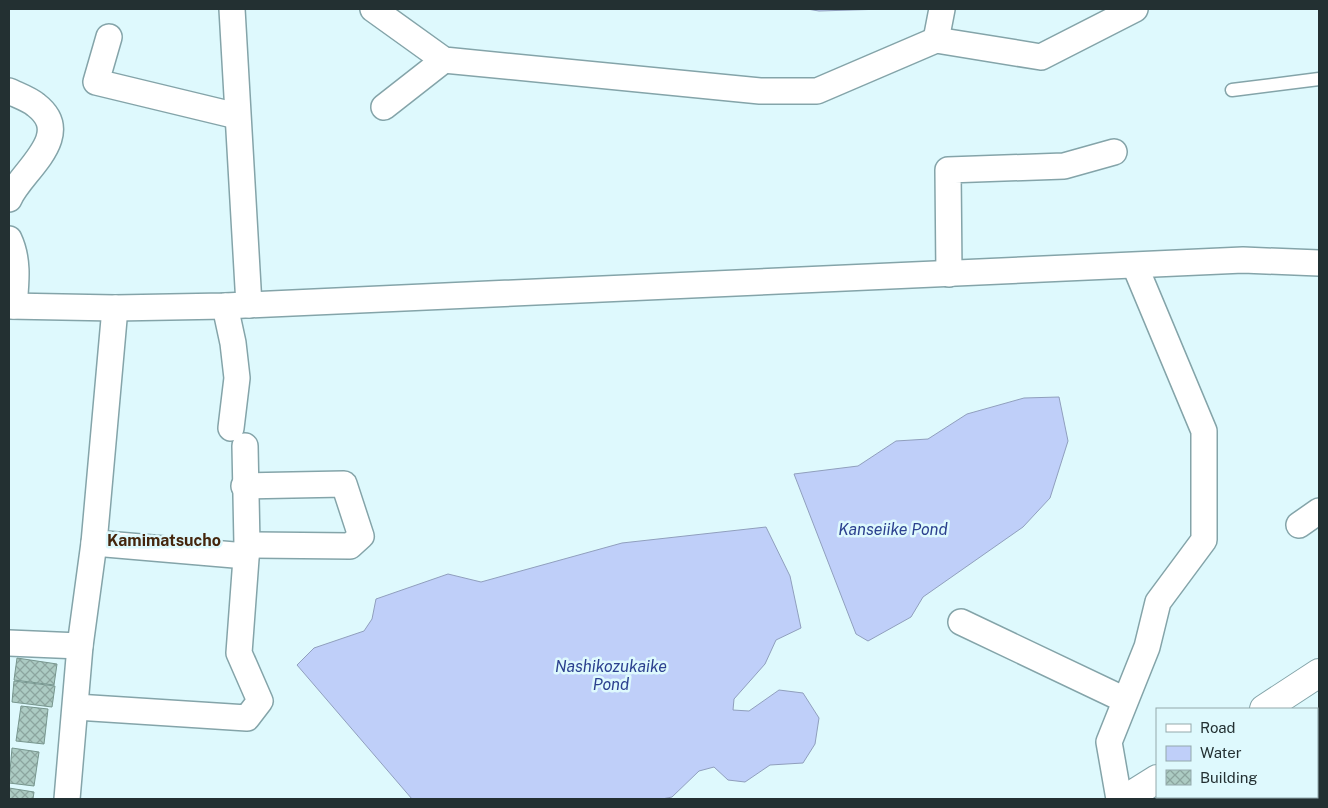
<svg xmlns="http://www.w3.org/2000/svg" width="1328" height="808" font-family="'Public Sans',sans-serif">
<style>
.water{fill:#bfcff9;stroke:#909fbd}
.building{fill:url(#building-cross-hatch);stroke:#77968e}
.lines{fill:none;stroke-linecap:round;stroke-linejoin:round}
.service-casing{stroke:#84a4a9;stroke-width:15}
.minor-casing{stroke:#84a4a9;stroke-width:28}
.tertiary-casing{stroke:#84a4a9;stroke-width:30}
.service{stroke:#fff;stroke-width:12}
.minor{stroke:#fff;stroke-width:25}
.tertiary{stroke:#fff;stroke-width:28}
.labels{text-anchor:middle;stroke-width:5;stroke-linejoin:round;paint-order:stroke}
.water-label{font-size:16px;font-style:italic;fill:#2c418f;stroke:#def9fd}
.neighbourhood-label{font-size:16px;font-weight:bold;fill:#45260d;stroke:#def9fd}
</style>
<defs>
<pattern id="building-cross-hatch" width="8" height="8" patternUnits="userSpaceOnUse" patternTransform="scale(1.25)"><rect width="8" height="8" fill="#accbc3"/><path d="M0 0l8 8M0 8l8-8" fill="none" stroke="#8ca59f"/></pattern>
</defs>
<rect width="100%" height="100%" fill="#def9fd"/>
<!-- water -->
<g class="water">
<polygon points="807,9 885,9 819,11"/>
<polygon points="1059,397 1068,441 1050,498 1023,527 923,597 911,617 868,641 856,634 794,474 858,466 896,441 928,439 967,414 1024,398"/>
<polygon points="766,527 790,576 801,628 776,640 765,664 734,699 733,710 749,711 779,690 803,693 819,718 815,744 803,763 770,765 745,782 728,780 714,767 699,771 672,797 662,799 412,799 297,665 314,648 364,631 372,619 376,599 448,574 481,582 622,543"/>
</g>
<!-- building -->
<g class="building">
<polygon points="17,658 57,664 54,685 14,680"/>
<polygon points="14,681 55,686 52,707 12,702"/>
<polygon points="21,706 48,709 44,744 16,741"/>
<polygon points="12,748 39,752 34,786 9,783"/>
<polygon points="9,788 34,792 33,799 9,799"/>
</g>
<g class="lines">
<!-- service casing -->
<g class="service-casing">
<polyline id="service" points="1232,90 1319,79"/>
</g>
<!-- minor casing -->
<g class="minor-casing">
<g id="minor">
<polyline points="232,9 249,305"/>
<polyline points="373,9 444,60 760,91 817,91 936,40 1041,57 1135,9"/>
<polyline points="109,37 96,82 237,116"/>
<polyline points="936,40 942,9"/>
<path d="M9,91c8,4 20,8 27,14 40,31 -15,66 -27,94"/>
<polyline points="384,107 444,60"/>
<path d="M9,239c10,21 7,44 5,67"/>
<polyline points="949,274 948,170 1064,166 1114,152"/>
<polyline points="9,306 115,308 225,306 1243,260 1319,263"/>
<polyline points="225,306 233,343 237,378 231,428"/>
<polyline points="244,486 344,484 361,536 350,546 247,545"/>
<polyline points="1299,525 1319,511"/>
<polyline points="94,543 246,556"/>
<polyline points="961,622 1125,700"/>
<polyline points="9,643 80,646"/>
<polyline points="76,707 247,718 260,701 239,653 247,545 245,446"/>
<polyline points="67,799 80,646 94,543 115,308"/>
<polyline points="1119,799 1109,742 1147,647 1158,602 1204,540 1204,431 1135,266"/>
</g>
</g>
<!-- tertiary casing -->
<g class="tertiary-casing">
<g id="tertiary">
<polyline points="1264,709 1319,673"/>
<polyline points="1125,799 1157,779"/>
</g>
</g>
<!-- service -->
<use href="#service" class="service"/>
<!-- minor -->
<use href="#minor" class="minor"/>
<!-- tertiary -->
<use href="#tertiary" class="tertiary"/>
</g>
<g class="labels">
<!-- water labels -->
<g class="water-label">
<text x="893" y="535">Kanseiike Pond</text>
<text x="611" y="672">Nashikozukaike<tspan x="611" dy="18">Pond</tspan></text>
</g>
<!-- neighbourhood labels -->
<g class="neighbourhood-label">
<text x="164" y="546">Kamimatsucho</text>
</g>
</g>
<!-- border -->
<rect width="1328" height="808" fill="none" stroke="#233032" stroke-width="20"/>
<!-- legend -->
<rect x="1156" y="708" width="162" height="90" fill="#def9fd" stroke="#93a9ac"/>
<rect x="1166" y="724" width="25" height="8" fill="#ffffff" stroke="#93a9ac"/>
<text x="1200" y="733" font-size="15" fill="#233032">Road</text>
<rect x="1166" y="746" width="25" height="15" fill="#bfcff9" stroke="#93a9ac"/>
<text x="1200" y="758" font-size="15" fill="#233032">Water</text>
<rect x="1166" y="770" width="25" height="15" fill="url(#building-cross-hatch)" stroke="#93a9ac"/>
<text x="1200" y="783" font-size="15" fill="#233032">Building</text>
</svg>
